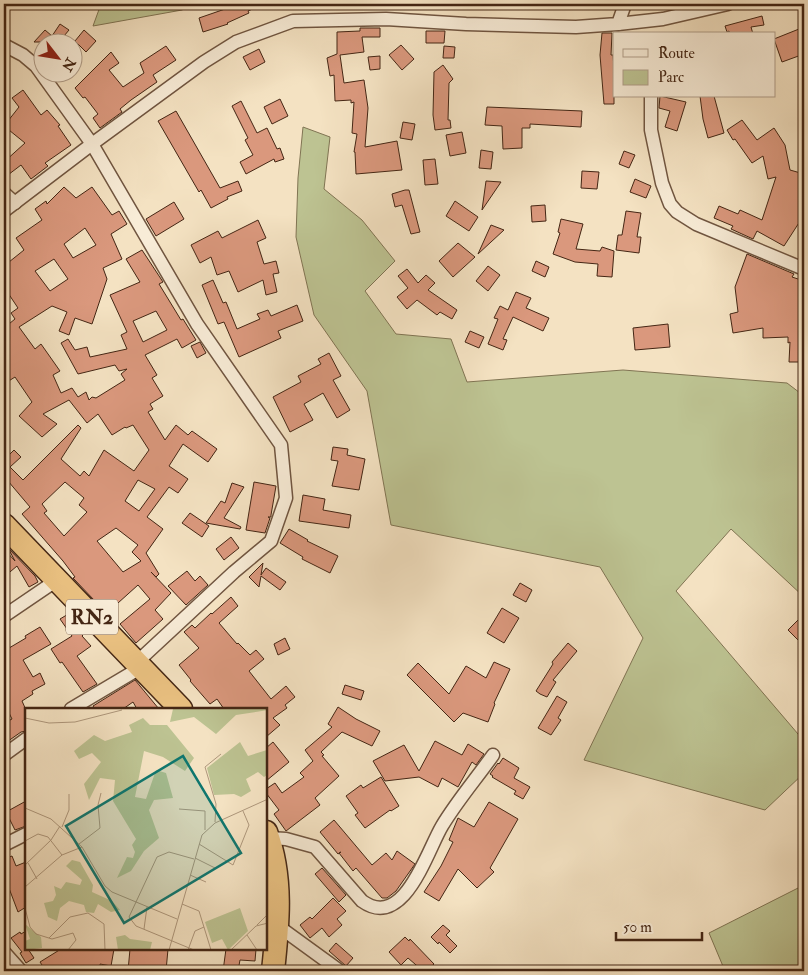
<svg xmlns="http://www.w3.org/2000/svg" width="808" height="975" font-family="'IM FELL Double Pica',serif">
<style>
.green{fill:#bdc392;stroke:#807453}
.building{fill:#da987d;stroke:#442614;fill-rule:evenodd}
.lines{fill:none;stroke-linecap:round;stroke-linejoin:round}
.street-casing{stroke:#705540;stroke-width:15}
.highway-casing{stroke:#442614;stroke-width:25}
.street{stroke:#f8ecd7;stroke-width:12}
.highway{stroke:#eac181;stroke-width:22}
.labels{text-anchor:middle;stroke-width:5;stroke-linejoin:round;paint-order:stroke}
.shield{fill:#f8ecd7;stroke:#7a614e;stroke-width:1}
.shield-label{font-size:20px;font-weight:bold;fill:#442614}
.inset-road{fill:none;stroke:#ae977c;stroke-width:1}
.view{fill:#0f766e;fill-opacity:0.15;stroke:#0f766e;stroke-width:2.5}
.inset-edge{fill:none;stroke:#442614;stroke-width:2.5}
</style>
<rect width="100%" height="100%" fill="#f4e2c2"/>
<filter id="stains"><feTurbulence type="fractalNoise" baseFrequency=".004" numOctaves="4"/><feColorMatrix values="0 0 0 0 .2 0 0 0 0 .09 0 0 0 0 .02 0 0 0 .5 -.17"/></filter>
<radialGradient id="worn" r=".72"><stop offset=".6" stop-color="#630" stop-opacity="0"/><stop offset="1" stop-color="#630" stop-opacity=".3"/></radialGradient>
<!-- green -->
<g class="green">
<polygon points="101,4 193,4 182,10 93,26"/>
<polygon points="303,127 330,137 324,189 362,220 395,261 365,291 396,334 451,339 467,382 623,370 787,383 804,396 804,597 731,529 676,591 804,741 804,773 765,810 584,760 643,638 600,567 391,525 367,391 314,315 296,237 298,178"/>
<polygon points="804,885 804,971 725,971 709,933"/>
</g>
<!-- building -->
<g class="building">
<polygon points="236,4 264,4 248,11 249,13 227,23 228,24 203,32 199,18 228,8"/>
<polygon points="762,16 764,25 751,27 753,34 730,34 729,31 727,32 725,26"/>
<polygon points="60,24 69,30 59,42 34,42 45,30 52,36"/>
<polygon points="804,27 804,54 782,62 774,39"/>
<polygon points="360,28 380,28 380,37 362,37 364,52 340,55 344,83 364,80 368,108 365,147 397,141 402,170 356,174 355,152 354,152 357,134 352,133 354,102 351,103 351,100 335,101 334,75 330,76 327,58 337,54 337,32 360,31"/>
<polygon points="84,30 96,41 86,52 75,41"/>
<polygon points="426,31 445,31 444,43 426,43"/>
<polygon points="602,33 612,33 611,55 613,55 614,68 614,104 604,104 600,55"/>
<polygon points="401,45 414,59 402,70 389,55"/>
<polygon points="166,46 176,60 153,75 157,82 131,100 120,109 122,112 100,128 93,118 98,114 85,97 83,98 75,88 111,52 119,63 109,70 123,87 144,73 140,63"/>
<polygon points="444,46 455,47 454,58 443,58"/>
<polygon points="259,49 265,62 250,70 243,57"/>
<polygon points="380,56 380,69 370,70 368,57"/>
<polygon points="443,65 453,79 449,83 448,120 450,120 451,128 435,130 433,115 434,72"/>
<polygon points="23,90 41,115 47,110 60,125 58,126 71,145 45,163 48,166 31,179 21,165 4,178 4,162 25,143 4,126 19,107 12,98"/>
<polygon points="660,96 686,102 677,131 665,127 670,111 659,108"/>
<polygon points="700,96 714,96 724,133 708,138 703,119"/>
<polygon points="280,99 288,116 272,124 264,107"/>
<polygon points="241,101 257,133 267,128 277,149 280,148 284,159 275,162 274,159 246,174 240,162 253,155 245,140 248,138 232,106"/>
<polygon points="487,107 582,111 581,127 530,124 530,128 522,128 522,148 503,149 502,126 485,125"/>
<polygon points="176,111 220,188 238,181 242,191 227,197 228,199 211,208 201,190 199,192 158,121"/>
<polygon points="742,120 757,140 774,128 785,145 790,170 804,174 804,215 784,246 757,231 753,239 731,229 733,226 714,218 719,206 738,214 740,210 762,220 776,177 768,179 763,156 752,163 735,139 733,140 727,130"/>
<polygon points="403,122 415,124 412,140 400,138"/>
<polygon points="462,132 466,153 450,156 446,135"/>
<polygon points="481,150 493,152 491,169 479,168"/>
<polygon points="624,151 635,155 629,168 619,164"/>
<polygon points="435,159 438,184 425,185 423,160"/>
<polygon points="582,171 599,172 597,189 581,188"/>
<polygon points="635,179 651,186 646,198 630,192"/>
<polygon points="486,181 501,182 482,210"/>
<path d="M64,187l12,11 16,-11 20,28 7,-4 8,13 -16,10 11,25 -19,9 4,11 -15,45 -17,-6 -6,17 -10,-4 8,-19 -15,-6 -33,21 16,22 6,-5 19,27 -7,4 8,18 11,-5 6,9 8,-5 3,8 3,-3 4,1 29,-18 -4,-6 6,-5 -8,2 -4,-6 -37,9 -17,-31 7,-4 7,11 12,-3 3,10 37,-8 -6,-14 6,-3 -17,-37 30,-13 -14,-23 16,-9 21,32 -4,2 22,36 2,-1 13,21 -14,8 -5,-9 -32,16 12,20 -5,3 11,18 -13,8 3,5 -5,3 17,28 11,-15 12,10 4,-4 25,18 -9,13 -25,-18 -14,22 19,13 -10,14 -9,-6 -22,30 16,12 -17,24 13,21 -3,3 -5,-5 20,21 -16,17 8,9 -27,24 -16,-19 30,-25 -12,-14 -30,27 -11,-13 -2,2 -22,-23 2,-1 -12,-16 -41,-47 8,-7 -22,-26 -4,4v-25l10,-10 7,7 -11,10 13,13 55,-55 3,3 -20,31 19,17 4,-5 5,5 15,-26 30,21 15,-21 -16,-25 -7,3 -1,-1 -13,8 -14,-21 -11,9 -18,-23 -26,14 14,10 -15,13 -23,-21 13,-14 -17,-25 -11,7v-56l11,-9 -4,-6 7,-5 -14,-21v-21l20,-16 -8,-12 26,-18 -7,-11 11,-8 1,3zM85,228l11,17 -23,13 -9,-14zM54,259l14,20 -18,12 -15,-20zM156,311l11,19 -24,12 -10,-21zM138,480l17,9 -16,22 -14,-10zM65,482l19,16 -5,7 8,7 -23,24 -20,-23 3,-2 -5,-7zM116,528l22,17 -6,7 9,9 -18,11 -26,-31z"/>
<polygon points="405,190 409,190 420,232 411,234 402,205 395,207 392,194"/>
<polygon points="455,201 478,217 469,231 446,216"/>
<polygon points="174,202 184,219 156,236 146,219"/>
<polygon points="545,205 546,221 532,222 531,206"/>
<polygon points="626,211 641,213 637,237 641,237 639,253 616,250 618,235 622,235"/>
<polygon points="561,219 583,224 576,249 600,251 602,247 614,251 612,277 597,276 598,264 575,262 553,254 560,233 558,232"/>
<polygon points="258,220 266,238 257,242 264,264 276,261 279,273 273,274 277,292 266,295 263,280 238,292 229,271 217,275 211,257 200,263 191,245 218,231 222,238"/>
<polygon points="491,225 504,230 478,254"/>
<polygon points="458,243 475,257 453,277 439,261"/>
<polygon points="747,254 794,274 792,277 804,281 804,362 789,362 790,342 788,343 788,337 763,338 763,328 733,333 730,314 738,312 735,287"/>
<polygon points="536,261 549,267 545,277 532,271"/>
<polygon points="488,266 500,275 488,291 476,281"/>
<polygon points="407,269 418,283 426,275 435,283 428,290 457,310 452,319 440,312 437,315 417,300 407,309 397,297 408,288 398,276"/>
<polygon points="213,280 223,303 226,302 237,329 260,319 257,314 268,310 271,316 297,305 303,321 278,331 281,338 239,357 224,322 218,324 202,285"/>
<polygon points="516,292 531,298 526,308 549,318 543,331 513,317 503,339 507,340 503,350 488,344 498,319 494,318 500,306 508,310"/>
<polygon points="668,324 670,347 635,350 633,328"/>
<polygon points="470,331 484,337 479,348 465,342"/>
<polygon points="200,342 206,353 197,358 191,346"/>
<polygon points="329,353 341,376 333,380 350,410 337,418 323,393 304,404 313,420 290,432 273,397 301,382 298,376 321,364 318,359"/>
<polygon points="333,447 348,449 347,455 365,459 359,490 332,486 338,461 331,460"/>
<polygon points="254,482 276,486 271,515 271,517 268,517 270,518 265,533 246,530"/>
<polygon points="232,483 244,487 224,518 241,527 240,529 206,523 221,501 225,503"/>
<polygon points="303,495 325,499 323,510 351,515 349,528 299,521"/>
<polygon points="190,513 209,526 202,537 182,523"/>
<polygon points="289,529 308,540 307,541 338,556 330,573 302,559 303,557 280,543"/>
<polygon points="231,537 239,548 224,560 216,549"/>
<polygon points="8,548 35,576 38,582 29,587 17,566 4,577 4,549 15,561"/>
<polygon points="263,563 261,575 266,568 286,582 280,590 261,576 259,587 249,577"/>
<polygon points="187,571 195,581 200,576 208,585 186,605 168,586"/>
<polygon points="520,583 532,590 526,602 513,595"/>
<polygon points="231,597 238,606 219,623 237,644 238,643 250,655 256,650 264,659 249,671 271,699 286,686 295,697 285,705 287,708 273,718 280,725 266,737 266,709 224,709 217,699 210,704 190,681 191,680 179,665 199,648 184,632 192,625 195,628 211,613 212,614"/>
<polygon points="502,608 519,618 504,643 487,633"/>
<polygon points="70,613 85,633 82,636 91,646 77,656 97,684 83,692 62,662 60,663 51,649 72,636 60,619"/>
<polygon points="800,618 804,622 804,634 798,640 788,630"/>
<polygon points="40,627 51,644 23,660 33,677 40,673 45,684 32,691 33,694 22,701 26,710 26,731 21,732 4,744 4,723 12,719 4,703 4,651 26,638 25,636"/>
<polygon points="285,638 290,649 278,655 274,644"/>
<polygon points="568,643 577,651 553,680 556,682 547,697 540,694 536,691 553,664 552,662"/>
<polygon points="494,662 510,669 494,703 495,704 488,722 463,713 454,722 407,675 418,663 449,694 466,666 486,678"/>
<polygon points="135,680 159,709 137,709 133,702 123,709 95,709 93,706"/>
<polygon points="345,685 364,691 361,700 342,694"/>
<polygon points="557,696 567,702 558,718 561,720 551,735 538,728"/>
<polygon points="338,707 356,719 380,731 372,746 342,732 321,752 324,755 322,756 339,776 315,798 320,805 286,831 274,814 279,810 266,793 266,789 275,783 282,793 304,777 300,773 313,761 305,750 332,727 328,724"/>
<polygon points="435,741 462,755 468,744 484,754 476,765 472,762 458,787 442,778 438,787 419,777 385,781 373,761 404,745 419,771"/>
<polygon points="273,742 289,762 266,781 266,748"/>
<polygon points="503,758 519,768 514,778 530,787 523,799 514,794 516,791 492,777 493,776 490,774 498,763 499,764"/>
<polygon points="381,777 399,806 391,811 390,810 365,828 355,815 358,813 346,796 361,785 363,788"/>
<polygon points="26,801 26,826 15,830 6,812"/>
<polygon points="489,802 518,819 490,868 494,872 477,888 458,869 439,901 424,892 441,866 453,842 449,840 458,818 474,827"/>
<polygon points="334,820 372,865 386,853 392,860 397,851 415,864 396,891 387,898 382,898 356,868 353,871 339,853 341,852 338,854 320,832"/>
<polygon points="12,856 16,866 26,862 26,907 18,912 4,875 4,859"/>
<polygon points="322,868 346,895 339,902 315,874"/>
<polygon points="333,898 346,911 337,919 342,925 329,937 322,928 310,938 300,925 310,917 312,919"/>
<polygon points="443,925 450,931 446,935 457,946 450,953 439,942 438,944 431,937"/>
<polygon points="26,931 26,949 28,949 34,958 26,963 20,953 22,952 11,938 20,932 21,934"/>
<polygon points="405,937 409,941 410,939 434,964 426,971 423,971 408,958 401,965 389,952"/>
<polygon points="336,943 353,958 346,966 329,951"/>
<polygon points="61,949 114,949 111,966 100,964 101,971 46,971 40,962"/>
<polygon points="130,949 168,949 166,971 128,971"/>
<polygon points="226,949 256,949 255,961 240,960 238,971 223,971"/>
</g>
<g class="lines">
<!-- street casing -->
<g class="street-casing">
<g id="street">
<polyline points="618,24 663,19 728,4"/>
<polyline points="4,45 23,55 36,66 92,144 197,324 281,445 286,498 271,541 234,572 136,663"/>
<polyline points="651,96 651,130 662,183 670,204 677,212 696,224 804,269"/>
<polyline points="4,193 15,203"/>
<polyline points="4,211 92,144 204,62 236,42 293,21 386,19 466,24 576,27 618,24 625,4"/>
<polyline points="4,616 57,580"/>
<polyline points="71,709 140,668"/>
<polyline points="4,755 26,739"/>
<path d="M269,838l17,1 29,8 47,54c42,30 65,-50 80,-75 15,-25 34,-47 51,-71"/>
<polyline points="4,845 26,834"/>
<polyline points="278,926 340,971"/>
<polyline points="4,952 21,971"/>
</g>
</g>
<!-- highway casing -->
<g class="highway-casing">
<g id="highway">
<polyline points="4,525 181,709"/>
<path d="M266,832c17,45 12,93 7,139"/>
</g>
</g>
<!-- street -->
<use href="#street" class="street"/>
<!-- highway -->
<use href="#highway" class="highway"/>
</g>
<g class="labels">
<!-- shield labels -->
<rect class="shield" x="66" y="599.5" width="52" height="35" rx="4"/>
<g class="shield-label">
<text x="92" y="624">RN2</text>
</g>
</g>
<!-- overview -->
<g transform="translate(25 708)">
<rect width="242" height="242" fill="#f4e2c2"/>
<path d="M148,1h94l1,1 -32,5 -20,19 -22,-17 -24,5zM118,10l7,7h17l27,33 -9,13 -22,-14 -19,-6 -9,46 11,2 10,-29 10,3 7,25 -19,2 -5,10 10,28 -15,13 -13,20 -14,7 10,-21 6,1 2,-6 -3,-7 4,-6 -23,-38 2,-21 -15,-2 -11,22 -5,-16 17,-22 -9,-9 -13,6 -5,-8 20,-16 11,6 27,-9 -3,-7zM215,34l8,14 19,-6v25l-3,2 -6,-5 -12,7 5,12 -10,6 -7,-3 -20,1 -7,-27zM47,152l8,2 13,23 -1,7 20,9 8,9 -9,2 -13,-8 -4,9 -8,-1 -2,-7 -15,-4 -9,7 -3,13 -9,-4 -4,-14 9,-2 3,-6 -2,-9 7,3 5,-7 14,3 2,-5 -16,-14zM215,200l8,23 -20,19 -6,-11 -10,4 -7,-21zM0,216l16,13 1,11 -16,2 -1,-9 5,-2zM100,227l5,4 22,3 -2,8h-32l-2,-13z" fill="#bdc392"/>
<path class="inset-road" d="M0,10l24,5 26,-1 47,-12M0,100l26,11 31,28M154,101l26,2v19M190,114l1,-18 -11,-37 16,-13M37,119l7,-17v-16M0,133l13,-7 10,3 14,18M54,136l21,-16 -2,-23 3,-12M174,136l34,21 16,-40 -6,-14M170,150l20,10M169,151l-25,-7 -12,5 -28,60 7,9 58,24M3,155l9,16M0,157l26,-25 9,-14M165,167l16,7M0,179l37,-32 20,-8 23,39 7,6 65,27M157,196l17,7 12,39M0,200l5,19 6,7 16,5 21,-6 3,7 -8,10M232,217l11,-11M119,221l3,-22M222,227l10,15M24,230l21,-21 18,-4 16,11 1,26M144,242l33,-115 13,-12 53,-24M163,242l7,-19 9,-4M206,242l25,-24 12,-3"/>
<path class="view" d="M158,48l58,97 -117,70 -58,-97z"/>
<rect width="242" height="242" class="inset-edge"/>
</g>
<!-- margin -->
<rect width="808" height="975" fill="none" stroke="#f4e2c2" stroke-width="20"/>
<rect x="5" y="5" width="798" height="965" fill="none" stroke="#442614" stroke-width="2.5"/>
<rect x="10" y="10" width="788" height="955" fill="none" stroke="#442614"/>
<!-- legend -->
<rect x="613" y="32" width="162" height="65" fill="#f8ecd7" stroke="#b09d89"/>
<rect x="623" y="49" width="25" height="8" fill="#f8ecd7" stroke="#b09d89"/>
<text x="658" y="58" font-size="15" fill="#442614">Route</text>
<rect x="623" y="70" width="25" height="15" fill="#bdc392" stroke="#b09d89"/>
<text x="658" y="82" font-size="15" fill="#442614">Parc</text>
<!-- north arrow -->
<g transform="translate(58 58) rotate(121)"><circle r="24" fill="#f8ecd7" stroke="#b09d89"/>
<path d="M0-4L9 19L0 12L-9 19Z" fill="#8f2418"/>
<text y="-8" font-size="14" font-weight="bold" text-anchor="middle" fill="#442614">N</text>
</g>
<!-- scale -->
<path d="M616 932v8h86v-8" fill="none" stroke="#442614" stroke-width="2.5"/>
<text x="623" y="932" font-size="15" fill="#442614" stroke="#f8ecd7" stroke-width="4" paint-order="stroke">50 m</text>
<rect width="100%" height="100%" filter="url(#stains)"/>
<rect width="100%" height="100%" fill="url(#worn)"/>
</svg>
